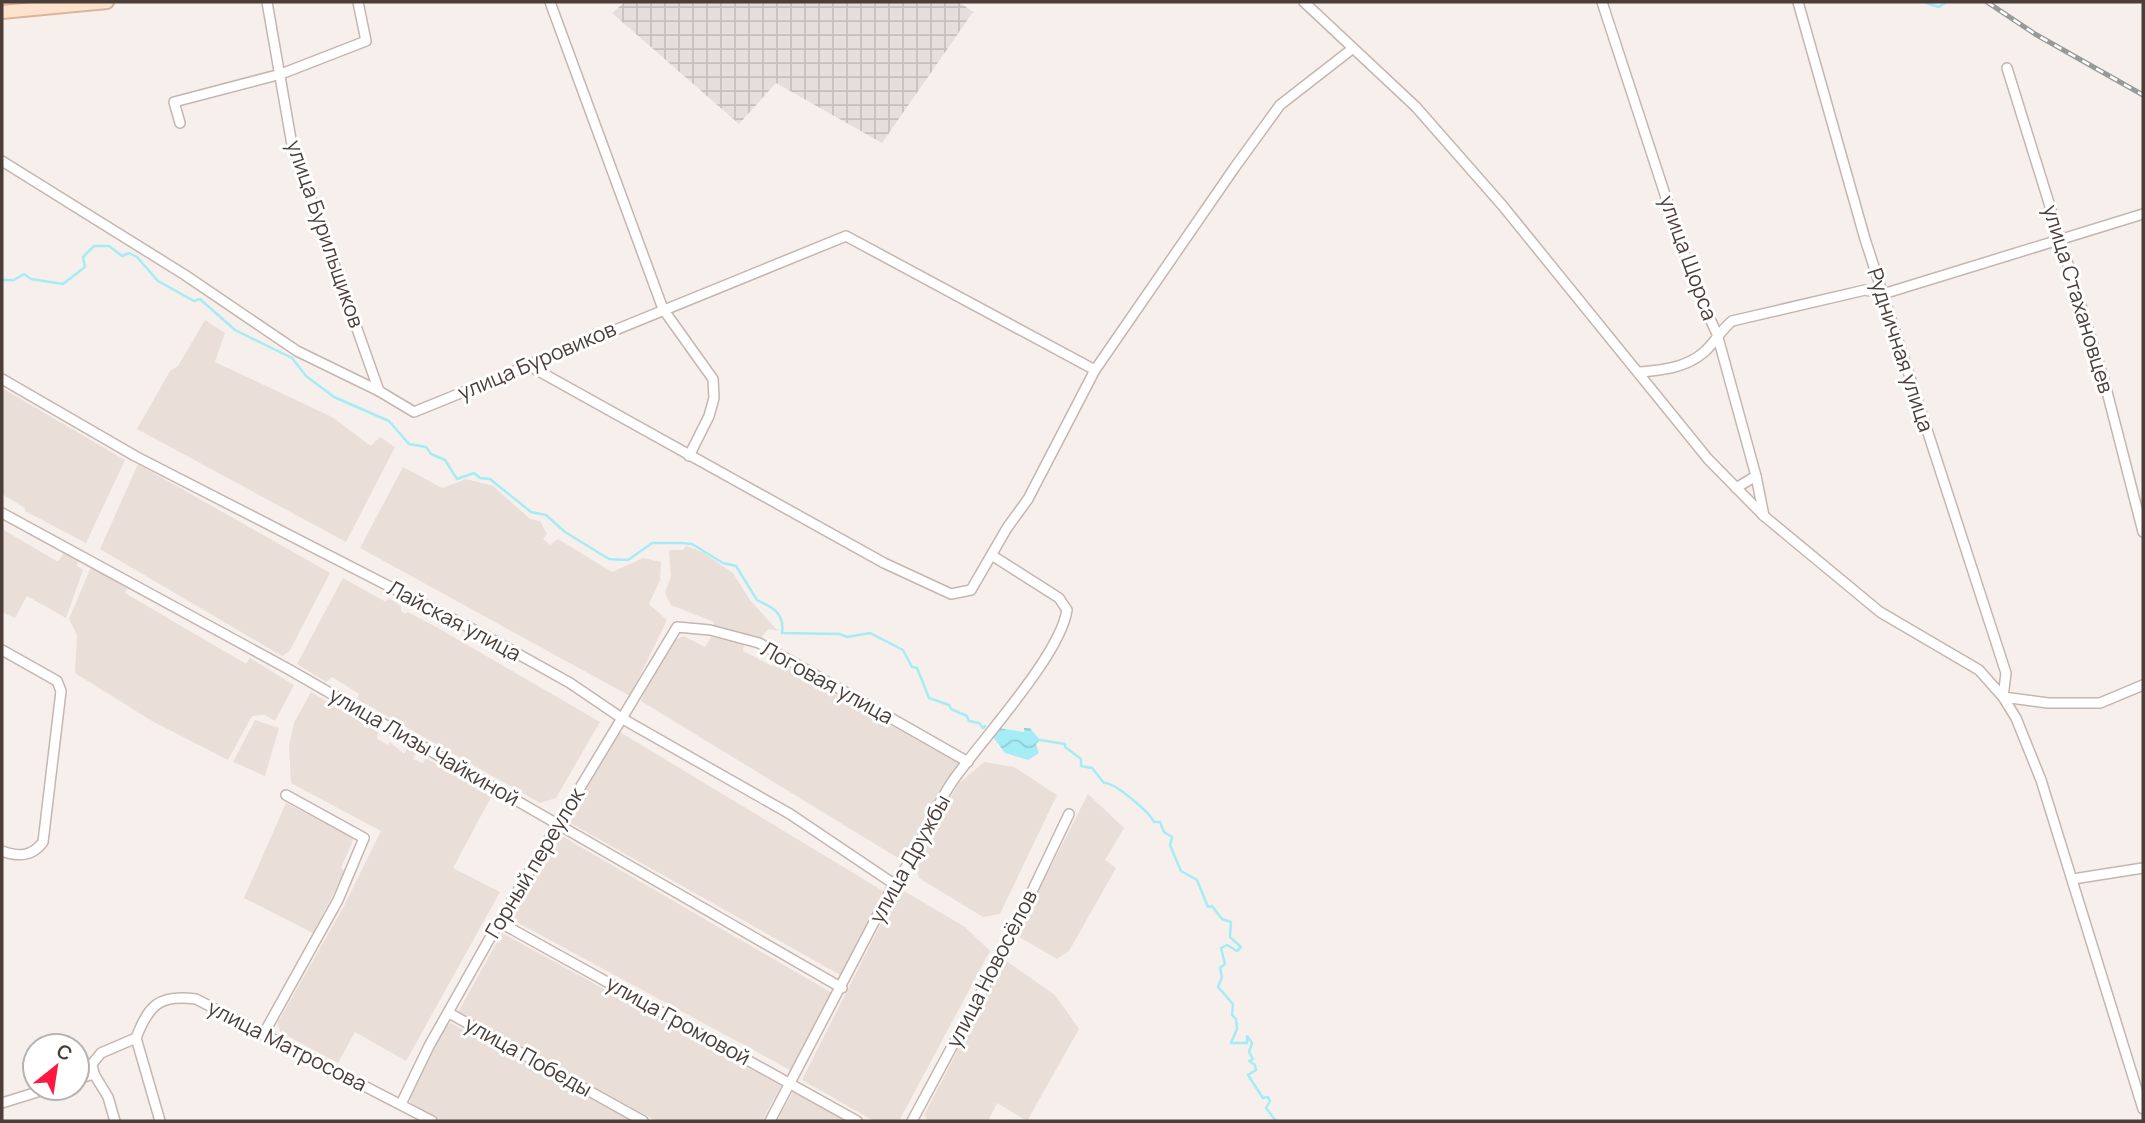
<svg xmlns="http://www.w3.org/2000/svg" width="2145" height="1123" font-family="Manrope,sans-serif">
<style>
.residential{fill:#eadfd8}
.industrial{fill:url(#industrial-grid)}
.water{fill:url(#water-waves)}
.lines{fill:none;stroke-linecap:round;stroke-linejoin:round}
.stream{stroke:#a5edf5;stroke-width:2.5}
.street-casing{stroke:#c5b6af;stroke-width:12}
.secondary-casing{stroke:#dbb59b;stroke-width:16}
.street{stroke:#fff;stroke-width:9}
.secondary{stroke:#ffe2cc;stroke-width:12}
.rail-casing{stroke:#999;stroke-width:5}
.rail{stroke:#fff;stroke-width:2.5;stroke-dasharray:8;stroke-linecap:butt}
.labels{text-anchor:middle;stroke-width:6;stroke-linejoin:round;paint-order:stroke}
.street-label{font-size:21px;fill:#4b3d38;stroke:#fff}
</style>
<defs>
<pattern id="industrial-grid" width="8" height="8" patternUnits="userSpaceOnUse" patternTransform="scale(1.75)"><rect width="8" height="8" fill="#e6dedc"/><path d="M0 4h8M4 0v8" fill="none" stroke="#c7bfbe"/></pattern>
<pattern id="water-waves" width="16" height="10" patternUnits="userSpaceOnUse" patternTransform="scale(1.75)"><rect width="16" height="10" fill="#a5edf5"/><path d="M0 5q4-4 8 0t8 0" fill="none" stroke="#90ccd3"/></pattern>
</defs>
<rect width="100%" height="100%" fill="#f6efeb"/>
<!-- residential -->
<g class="residential">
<polygon points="205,320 225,333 215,362 332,417 371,446 380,437 395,447 346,542 137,429 170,371 178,366"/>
<polygon points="2,388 125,460 86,543 25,511 25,508 2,494"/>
<polygon points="138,464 330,573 289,652 282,656 100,549"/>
<polygon points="403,467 442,488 466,479 493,486 530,519 540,521 547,534 543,539 550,545 558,539 612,572 643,558 661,562 660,580 649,604 667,620 630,696 360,548"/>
<polygon points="2,529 58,562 64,552 78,560 77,566 83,570 66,618 27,596 15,618 2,612"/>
<polygon points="686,546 704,553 733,573 750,600 778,631 768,629 761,638 714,627 714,622 671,605 665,593 671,576 669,550 683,550"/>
<polygon points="91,567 127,588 125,593 246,664 250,658 294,685 275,721 265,715 252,716 228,760 152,721 75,673 77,635 69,619"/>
<polygon points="343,578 386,602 389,598 401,606 401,611 406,614 408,612 438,628 600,722 556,798 540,803 357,699 359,694 332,677 326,682 297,664"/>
<polygon points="683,636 705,647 711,637 744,645 743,651 772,666 776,661 958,763 930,808 903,861 641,701 650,679 673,641"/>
<polygon points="311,692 378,732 377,739 388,745 390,742 404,754 407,749 416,753 413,759 423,763 426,758 491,797 453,868 500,892 406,1061 355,1032 338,1063 280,1032 278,1022 343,908 381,831 291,783 289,746 294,723"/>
<polygon points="255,720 279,728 265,776 233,762"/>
<polygon points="620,732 883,891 842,976 565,820"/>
<polygon points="984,762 1014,767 1057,795 1000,914 983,917 919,878 915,864 958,784"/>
<polygon points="1088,794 1124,828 1105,860 1116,868 1069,951 1057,959 1016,935"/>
<polygon points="286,803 354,838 341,868 345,871 313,933 244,898"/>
<polygon points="560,835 832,993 792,1071 511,919"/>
<polygon points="899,888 965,927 990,951 899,1121 874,1121 802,1080"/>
<polygon points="502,933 781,1086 762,1121 656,1121 458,1012"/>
<polygon points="1005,960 1055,995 1079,1029 1027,1121 997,1103 988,1121 928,1121 924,1115"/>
<polygon points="451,1023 631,1121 442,1121 411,1104 409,1096 446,1025"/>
<polygon points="793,1092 846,1121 777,1121"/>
</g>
<!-- industrial -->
<polygon class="industrial" points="625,2 959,2 973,12 882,143 776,83 739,124 612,13"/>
<!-- water -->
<polygon class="water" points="999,728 1024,732 1024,728 1030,728 1040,740 1036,744 1039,753 1028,760 1005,753 993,737"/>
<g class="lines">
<!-- stream -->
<g class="stream">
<polyline points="1923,2 1939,7 1946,2"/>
<path d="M2,280h12l10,-6 7,5 32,5 22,-17 -2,-10 11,-11h15l13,10 7,-3 8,4 21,24 36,20 6,-2 35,31 57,28 14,18 28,21 55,24 20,23 17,3 5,7 14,6 12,19 17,-6 6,5 10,1 41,33 15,3 19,17 44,27 19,1 24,-17h31l9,1 31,19 13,3 21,34c15,7 28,13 25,33l58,1 7,3 23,-4 33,17 9,17 5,1 12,30 20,7 2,4 16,7 2,5 10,2 4,5 2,-2"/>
<path d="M1040,740l25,4v3l16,12v7l11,2 12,15c11,-1 46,30 50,39h6l4,10 8,5 -2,8 11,26 16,9 11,27 4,-1 10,13 9,3 -1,15 11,10 -4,4 -10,-6 -6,3 4,16 -5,4 2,9 -4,10 15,17 -1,11 4,4 1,10 -6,14h16v-7l5,7 -3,9 4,7 -4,2 6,4 1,5 -8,5 15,23 5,-1 2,4 -4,7 10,13"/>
</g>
<!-- street casing -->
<g class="street-casing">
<g id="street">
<polyline points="267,2 292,145 379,391"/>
<polyline points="550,2 663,309 713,379 714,398 709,416 689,456"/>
<polyline points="1304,2 1416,107 1502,205 1708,459 1764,516 1880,612 1979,670 2003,697 2016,718 2041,780 2143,1109"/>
<polyline points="1602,2 1695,286 1717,334 1756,476 1764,516"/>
<polyline points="1798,2 1865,239 2006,673 2003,697 2048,703 2100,703 2143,685"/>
<polyline points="2007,68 2104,380 2143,532"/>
<polyline points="180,123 174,102 281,74 366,41 358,2"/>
<polyline points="2,161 185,275 297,351 379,391 414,412 846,236 1095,370"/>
<polyline points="526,364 884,563 951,594 971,590 1007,528 1028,499 1095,370 1235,167 1280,105 1352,49"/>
<path d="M1640,372c22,-2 45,-4 63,-19 10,-8 17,-22 29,-32l133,-31 18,4 260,-80"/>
<polyline points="2,379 135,456 484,635 570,683 623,719 790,814 894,884"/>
<polyline points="1736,488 1756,476"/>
<polyline points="2,513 290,670 842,988"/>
<path d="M2,650l55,31 4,10 -18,151c-11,15 -25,15 -41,9"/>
<polyline points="2073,879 2143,868"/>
<polyline points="499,922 857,1121"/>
<polyline points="449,1013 643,1121"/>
<polyline points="263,1035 338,900 364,838 286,795"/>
<polyline points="136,1038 160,1121"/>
<path d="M94,1074l-2,-10 9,-11 35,-15c13,-33 23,-44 60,-39l236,122"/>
<polyline points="77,1079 94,1074 108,1097 115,1121"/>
<polyline points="2,1103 50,1088"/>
<polyline points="401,1104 429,1046 499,922 677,627 710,630 759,643 968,762"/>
<path d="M770,1121l124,-237c25,-31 36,-69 58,-102 29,-42 108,-126 115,-172l-8,-12 -66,-42"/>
<polyline points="912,1121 1005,948 1069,814"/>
</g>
</g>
<!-- secondary casing -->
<g class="secondary-casing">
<polyline id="secondary" points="2,12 107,2"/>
</g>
<!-- street -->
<use href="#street" class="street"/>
<!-- secondary -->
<use href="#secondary" class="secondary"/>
<!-- rail casing -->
<g class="rail-casing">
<polyline id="rail" points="1987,2 2035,34 2143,95"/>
</g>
<!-- rail -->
<use href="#rail" class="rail"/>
</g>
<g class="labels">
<!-- street labels -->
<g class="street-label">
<text transform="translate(325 234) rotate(71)" y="7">улица Бурильщиков</text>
<text transform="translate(1688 258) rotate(70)" y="7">улица Щорса</text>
<text transform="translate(2078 299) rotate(73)" y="7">улица Стахановцев</text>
<text transform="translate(1900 350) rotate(72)" y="7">Рудничная улица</text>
<text transform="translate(537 361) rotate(-23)" y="7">улица Буровиков</text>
<text transform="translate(454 621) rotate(28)" y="7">Лайская улица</text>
<text transform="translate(827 683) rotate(29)" y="7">Логовая улица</text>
<text transform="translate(424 747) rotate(30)" y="7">улица Лизы Чайкиной</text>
<text transform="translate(910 859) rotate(-61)" y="7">улица Дружбы</text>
<text transform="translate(535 863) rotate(-59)" y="7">Горный переулок</text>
<text transform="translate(992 969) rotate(-63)" y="7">улица Новосёлов</text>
<text transform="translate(678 1021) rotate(29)" y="7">улица Громовой</text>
<text transform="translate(287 1046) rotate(27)" y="7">улица Матросова</text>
<text transform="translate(528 1057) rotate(29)" y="7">улица Победы</text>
</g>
</g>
<!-- border -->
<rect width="2145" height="1123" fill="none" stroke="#4b3d38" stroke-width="7"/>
<!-- north arrow -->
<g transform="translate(56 1067) rotate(30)"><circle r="33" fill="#ffffff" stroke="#b7b1af" stroke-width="2"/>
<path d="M0-5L12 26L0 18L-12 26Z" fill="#ff193f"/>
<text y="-10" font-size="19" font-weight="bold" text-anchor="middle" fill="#4b3d38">С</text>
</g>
</svg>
